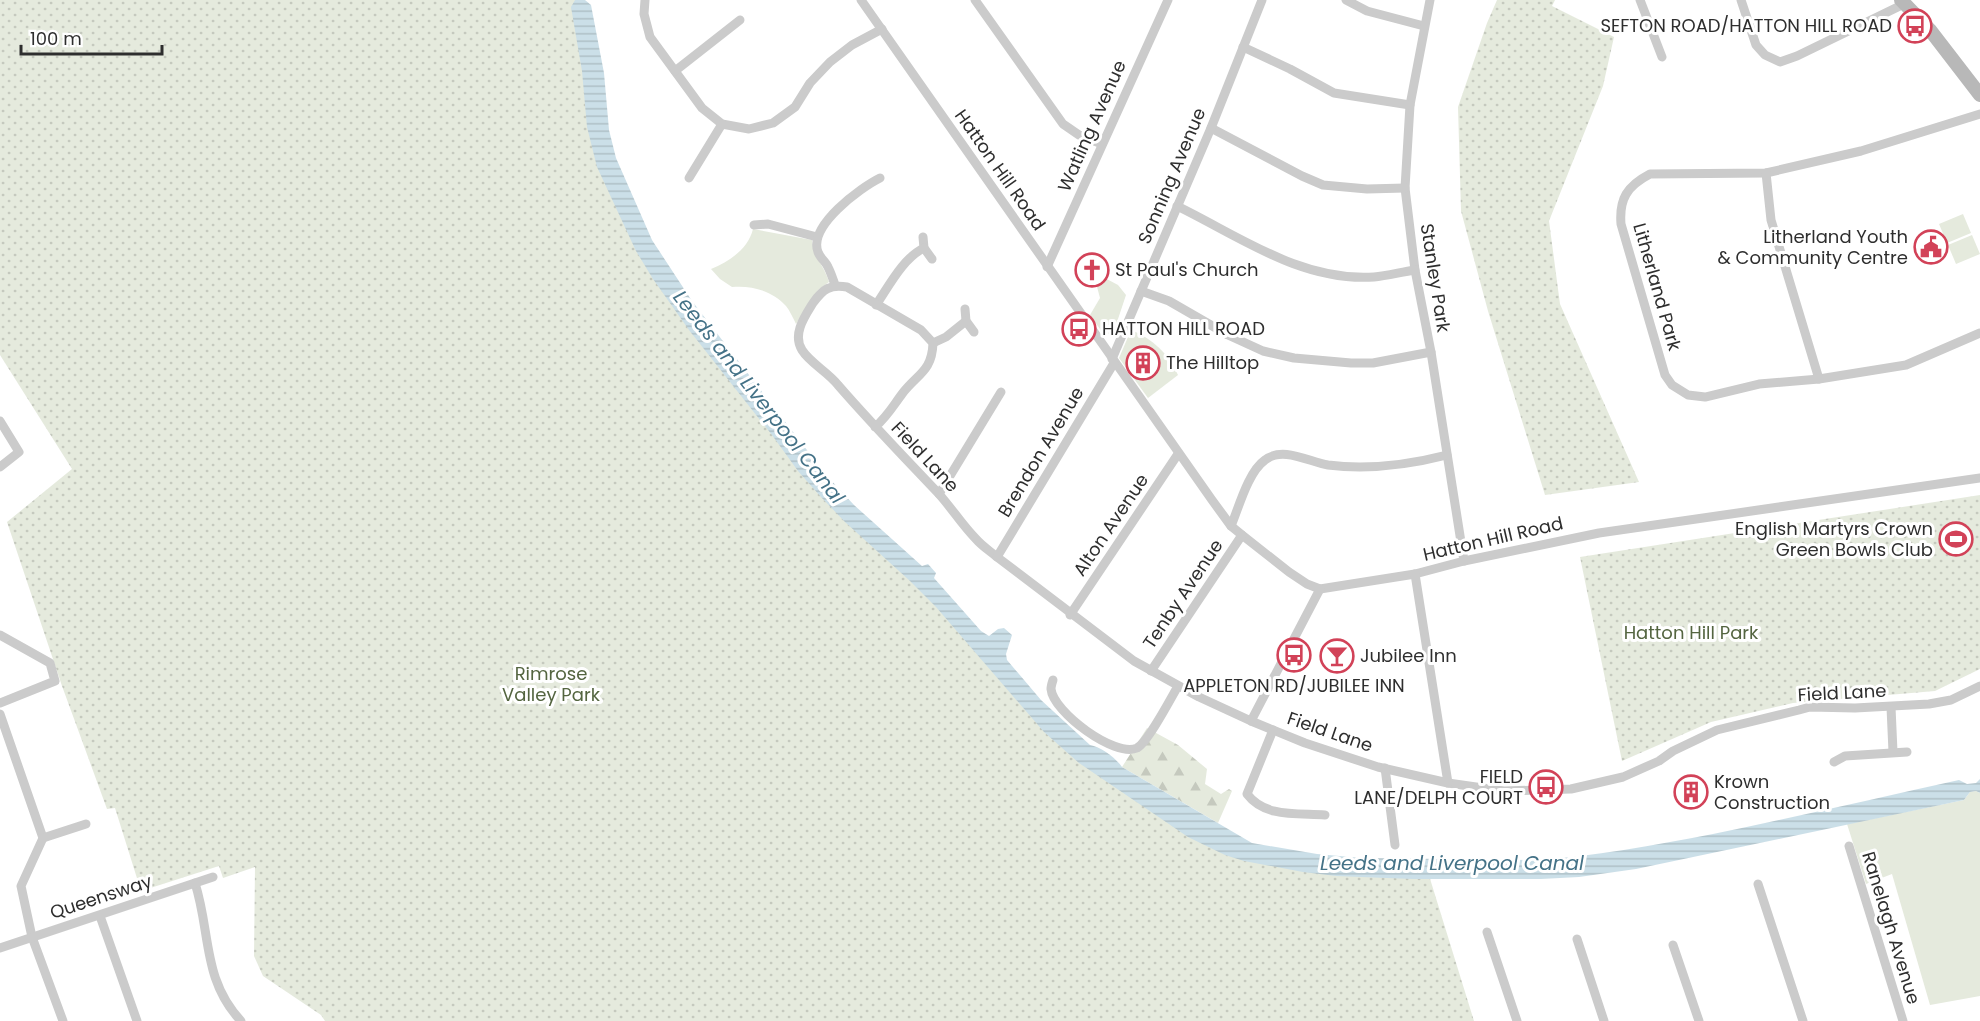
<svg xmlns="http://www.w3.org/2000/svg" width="1980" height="1021" font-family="Poppins,sans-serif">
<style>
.grass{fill:#e5eadd}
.forest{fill:url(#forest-firs)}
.park{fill:url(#park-dots)}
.water{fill:url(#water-rules)}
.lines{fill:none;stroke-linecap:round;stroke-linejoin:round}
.street{stroke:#cbcbcb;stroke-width:9}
.secondary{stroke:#b8b8b8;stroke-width:14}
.labels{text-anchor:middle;stroke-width:6;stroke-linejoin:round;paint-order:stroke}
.poi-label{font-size:18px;fill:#2e2e2e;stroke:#fff;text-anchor:start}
.street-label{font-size:18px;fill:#2e2e2e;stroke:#fff}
.park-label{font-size:18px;fill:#546540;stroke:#fff}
.water-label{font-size:20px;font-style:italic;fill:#447287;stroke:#fff}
</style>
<defs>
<pattern id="forest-firs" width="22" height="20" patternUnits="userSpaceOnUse" patternTransform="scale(1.5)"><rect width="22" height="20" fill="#e5eadd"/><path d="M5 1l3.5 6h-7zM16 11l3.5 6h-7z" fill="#c5c9be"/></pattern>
<pattern id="park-dots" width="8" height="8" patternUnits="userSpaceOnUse" patternTransform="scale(1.5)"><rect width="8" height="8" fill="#e5eadd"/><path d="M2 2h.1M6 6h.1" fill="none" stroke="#c5c9be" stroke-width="1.8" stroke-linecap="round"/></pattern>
<pattern id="water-rules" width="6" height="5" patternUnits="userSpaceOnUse" patternTransform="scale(1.5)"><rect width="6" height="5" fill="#cbdfe8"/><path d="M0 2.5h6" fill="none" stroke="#afc0c7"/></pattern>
</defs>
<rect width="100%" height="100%" fill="#fff"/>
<!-- grass -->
<g class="grass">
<polygon points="1963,214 1971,233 1947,243 1939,224"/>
<path d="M753,229l59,11c2,19 12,25 17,42l-11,8 -22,34c-3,-6 -6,-13 -10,-18 -13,-15 -35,-21 -54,-19l-12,-8 -9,-10c19,-8 37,-20 42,-40z"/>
<polygon points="1972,235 1980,254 1956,264 1948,245"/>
<polygon points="1103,277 1118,285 1126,295 1114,331 1105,336 1090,315 1100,298 1096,283"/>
<path d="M1131,330c22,9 37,23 47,45l-30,23 -29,-40z"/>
<polygon points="1976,791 1980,793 1980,996 1930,1005 1892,874 1866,884 1847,824 1964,800 1970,792"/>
</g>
<!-- forest -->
<polygon class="forest" points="1147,728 1178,745 1207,769 1205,784 1221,794 1229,789 1232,791 1218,823 1122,767"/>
<!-- park -->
<g class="park">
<polygon points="0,0 579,0 592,73 631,221 766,411 1055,730 1235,847 1427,869 1474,1021 325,1021 321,1015 263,976 254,956 255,867 223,878 219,866 141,891 115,808 107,809 62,686 7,522 72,469 0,355"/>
<polygon points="1497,0 1555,0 1552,6 1614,37 1603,86 1549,221 1560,304 1639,482 1545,495 1488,311 1461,211 1458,107 1487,23"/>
<polygon points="1980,495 1980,669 1935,691 1793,703 1711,722 1622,761 1580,557"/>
</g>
<!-- water -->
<path class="water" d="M575,0h10l6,5 13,68 5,57 7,28 36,82 40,61 135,175 27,29 68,61 6,-2 8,9 -2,5 47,53 8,5 9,-7 6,-1 8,7 -6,19 1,6 34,40 49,45c11,2 26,13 32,22l130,76 65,11 45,4 171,2c61,-3 121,-15 180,-26 83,-17 164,-36 246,-54l8,4 9,-1 4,-4v14l-4,-2 -6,1 -6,8 -328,69 -57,8 -38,2h-129l-76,-3 -33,-4 -59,-11 -19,-6 -37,-18 -109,-74 -35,-31 -108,-125 -26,-26 -65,-59 -24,-25 -23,-26 -26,-36 -83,-105 -36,-51 -17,-28 -39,-84 -10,-40 -5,-56 -11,-64z"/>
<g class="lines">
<!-- street -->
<g class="street">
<polyline points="645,0 644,14 650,37 702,108 722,124 749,129 773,123 795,107 810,83 830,62 852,45 882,29"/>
<polyline points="861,0 1212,500 1231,526 1242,535 1289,572 1307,584 1320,589 1415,574 1464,561 1599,533 1980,478"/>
<polyline points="975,0 1063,124 1079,135 1102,144"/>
<polyline points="1346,0 1367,11 1424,26"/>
<polyline points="1430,0 1410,105 1405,188 1415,270 1431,352 1464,561"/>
<polyline points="1640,0 1662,57"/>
<polyline points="1741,0 1756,45 1765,55 1780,62 1797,56 1904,4"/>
<polyline points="1243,47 1290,69 1334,93 1410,105"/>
<polyline points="675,71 740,20"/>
<path d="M1980,114l-119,37 -95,22 -116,1c-23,12 -31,25 -29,50l44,151 7,10 16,10 17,2 54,-13 60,-5 87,-14 74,-32"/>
<polyline points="1211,128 1302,176 1323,185 1367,189 1405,188"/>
<polyline points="1766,173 1771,220 1819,379"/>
<polyline points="689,178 722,124"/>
<path d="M1177,206c62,30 124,76 197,71 13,-1 27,-5 41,-7"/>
<polyline points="754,225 768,224 817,237"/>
<polyline points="923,237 924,248 932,259"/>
<polyline points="1047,267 1168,0"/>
<path d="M835,285c-2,-6 -4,-12 -7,-18 -2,-5 -8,-9 -10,-15 -10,-26 42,-64 62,-74"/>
<polyline points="1141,291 1169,301 1228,335 1263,351 1294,358 1351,363 1373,363 1431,352"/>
<path d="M876,305c13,-19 27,-47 48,-57"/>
<polyline points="965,309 966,321 974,332"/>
<polyline points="933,343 946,337 966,321"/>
<polyline points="1112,359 1211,128 1262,0"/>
<polyline points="0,421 19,452 0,467"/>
<path d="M875,427c12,-10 18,-21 27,-33 15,-20 30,-22 31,-51l-12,-13 -74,-43c-17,-3 -24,2 -34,16 -8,13 -21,31 -11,47 8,13 26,22 36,35 32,37 66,72 100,108 13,14 24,32 38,46 6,7 14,12 21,18l137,104 65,36 52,24 54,22 73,24 70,16 56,8 67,-2 52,-12 36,-16 14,-10 44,-21 82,-20 11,-3 45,1 74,-4 22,-4 29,-14"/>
<polyline points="939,494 1001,392"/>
<path d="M1231,526c8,-19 17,-54 34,-66 18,-14 44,2 63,5 40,5 80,0 119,-10"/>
<polyline points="997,557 1114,363"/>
<polyline points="1415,574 1448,783"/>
<polyline points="1070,615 1178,454"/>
<polyline points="0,635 50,663 55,681 0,703"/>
<polyline points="1151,671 1242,535"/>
<path d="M1053,680c-1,3 -2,6 -2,9 2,23 64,69 86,59 11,-6 34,-50 41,-62"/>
<polyline points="1891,707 1893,752"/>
<polyline points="0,714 43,838 21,886 32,937 63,1021"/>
<polyline points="1251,721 1320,589"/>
<path d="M1273,730l-26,64c18,24 51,19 78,21"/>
<polyline points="1834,762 1845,756 1907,752"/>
<polyline points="1385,768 1395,845"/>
<polyline points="43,838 86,824"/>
<polyline points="1849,846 1903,1021"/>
<path d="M195,883c16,50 7,96 46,138"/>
<polyline points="1758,884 1803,1021"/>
<polyline points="100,916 137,1021"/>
<polyline points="1487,932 1517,1021"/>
<polyline points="1577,939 1604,1021"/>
<polyline points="1673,945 1699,1021"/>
<polyline points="0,948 213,877"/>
</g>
<!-- secondary -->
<polyline class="secondary" points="1901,0 1930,30 1980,95"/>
</g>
<!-- icons -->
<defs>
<g id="bus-ring" transform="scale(1.725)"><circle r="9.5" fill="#fff" stroke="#d24258" stroke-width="1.5"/><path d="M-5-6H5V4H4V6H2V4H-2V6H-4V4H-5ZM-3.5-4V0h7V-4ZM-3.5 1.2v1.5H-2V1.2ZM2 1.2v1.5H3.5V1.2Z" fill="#d24258"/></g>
<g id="civic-ring" transform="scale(1.725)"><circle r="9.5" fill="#fff" stroke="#d24258" stroke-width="1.5"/><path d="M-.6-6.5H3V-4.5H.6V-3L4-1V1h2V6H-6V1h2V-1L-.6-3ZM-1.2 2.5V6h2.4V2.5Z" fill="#d24258"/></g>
<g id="church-ring" transform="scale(1.725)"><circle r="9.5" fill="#fff" stroke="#d24258" stroke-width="1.5"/><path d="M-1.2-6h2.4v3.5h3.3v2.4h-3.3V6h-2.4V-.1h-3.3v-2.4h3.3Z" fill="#d24258"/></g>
<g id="building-ring" transform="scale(1.725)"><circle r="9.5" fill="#fff" stroke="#d24258" stroke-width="1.5"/><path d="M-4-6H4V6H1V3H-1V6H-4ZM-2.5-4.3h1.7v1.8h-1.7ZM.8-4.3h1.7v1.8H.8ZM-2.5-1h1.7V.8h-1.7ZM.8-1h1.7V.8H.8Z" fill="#d24258"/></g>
<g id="stadium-ring" transform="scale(1.725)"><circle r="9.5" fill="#fff" stroke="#d24258" stroke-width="1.5"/><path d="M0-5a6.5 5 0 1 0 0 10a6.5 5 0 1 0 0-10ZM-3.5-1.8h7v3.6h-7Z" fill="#d24258"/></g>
<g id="bar-ring" transform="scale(1.725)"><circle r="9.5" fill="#fff" stroke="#d24258" stroke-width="1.5"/><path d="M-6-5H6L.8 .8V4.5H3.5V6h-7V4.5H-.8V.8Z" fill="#d24258"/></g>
</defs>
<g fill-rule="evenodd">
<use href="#bus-ring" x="1915" y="26"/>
<use href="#civic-ring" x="1931" y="247"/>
<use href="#church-ring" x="1092" y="270"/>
<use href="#bus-ring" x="1079" y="329"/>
<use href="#building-ring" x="1143" y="363"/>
<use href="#stadium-ring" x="1956" y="539"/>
<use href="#bus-ring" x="1294" y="655"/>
<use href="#bar-ring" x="1337" y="656"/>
<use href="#bus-ring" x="1546" y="787"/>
<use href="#building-ring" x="1691" y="792"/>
</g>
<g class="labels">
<!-- poi labels -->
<g class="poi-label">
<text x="1892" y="32" text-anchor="end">SEFTON ROAD/HATTON HILL ROAD</text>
<text x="1908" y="243" text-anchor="end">Litherland Youth<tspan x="1908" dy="21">&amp; Community Centre</tspan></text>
<text x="1115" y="276">St Paul's Church</text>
<text x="1102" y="335">HATTON HILL ROAD</text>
<text x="1166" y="369">The Hilltop</text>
<text x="1933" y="535" text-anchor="end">English Martyrs Crown<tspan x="1933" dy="21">Green Bowls Club</tspan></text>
<text x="1360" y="662">Jubilee Inn</text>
<text x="1294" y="692" text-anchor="middle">APPLETON RD/JUBILEE INN</text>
<text x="1523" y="783" text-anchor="end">FIELD<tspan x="1523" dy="21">LANE/DELPH COURT</tspan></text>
<text x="1714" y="788">Krown<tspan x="1714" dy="21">Construction</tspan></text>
</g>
<!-- street labels -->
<g class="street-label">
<text transform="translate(1092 126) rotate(-66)" y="6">Watling Avenue</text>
<text transform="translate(1000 170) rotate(55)" y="6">Hatton Hill Road</text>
<text transform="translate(1172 176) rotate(-67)" y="6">Sonning Avenue</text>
<text transform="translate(1435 278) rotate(81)" y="6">Stanley Park</text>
<text transform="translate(1657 287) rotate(74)" y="6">Litherland Park</text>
<text transform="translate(1041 452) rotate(-59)" y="6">Brendon Avenue</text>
<text transform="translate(925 457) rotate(47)" y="6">Field Lane</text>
<text transform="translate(1111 525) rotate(-56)" y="6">Alton Avenue</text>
<text transform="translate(1493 539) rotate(-13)" y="6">Hatton Hill Road</text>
<text transform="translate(1183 594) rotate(-56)" y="6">Tenby Avenue</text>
<text transform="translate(1842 693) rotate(-3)" y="6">Field Lane</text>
<text transform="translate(1330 732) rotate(19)" y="6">Field Lane</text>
<text transform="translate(101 897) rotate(-18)" y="6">Queensway</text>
<text transform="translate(1891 928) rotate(73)" y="6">Ranelagh Avenue</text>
</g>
<!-- park labels -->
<g class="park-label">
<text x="1691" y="639">Hatton Hill Park</text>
<text x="551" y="680">Rimrose<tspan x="551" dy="21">Valley Park</tspan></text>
</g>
<!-- water labels -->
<g class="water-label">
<text transform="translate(759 397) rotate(52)" y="7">Leeds and Liverpool Canal</text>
<text x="1452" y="870">Leeds and Liverpool Canal</text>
</g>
</g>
<!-- scale -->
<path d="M21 45v9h141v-9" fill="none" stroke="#2e2e2e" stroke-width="3"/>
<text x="30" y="45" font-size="18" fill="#2e2e2e" stroke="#ffffff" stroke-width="4.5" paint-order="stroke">100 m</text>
</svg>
